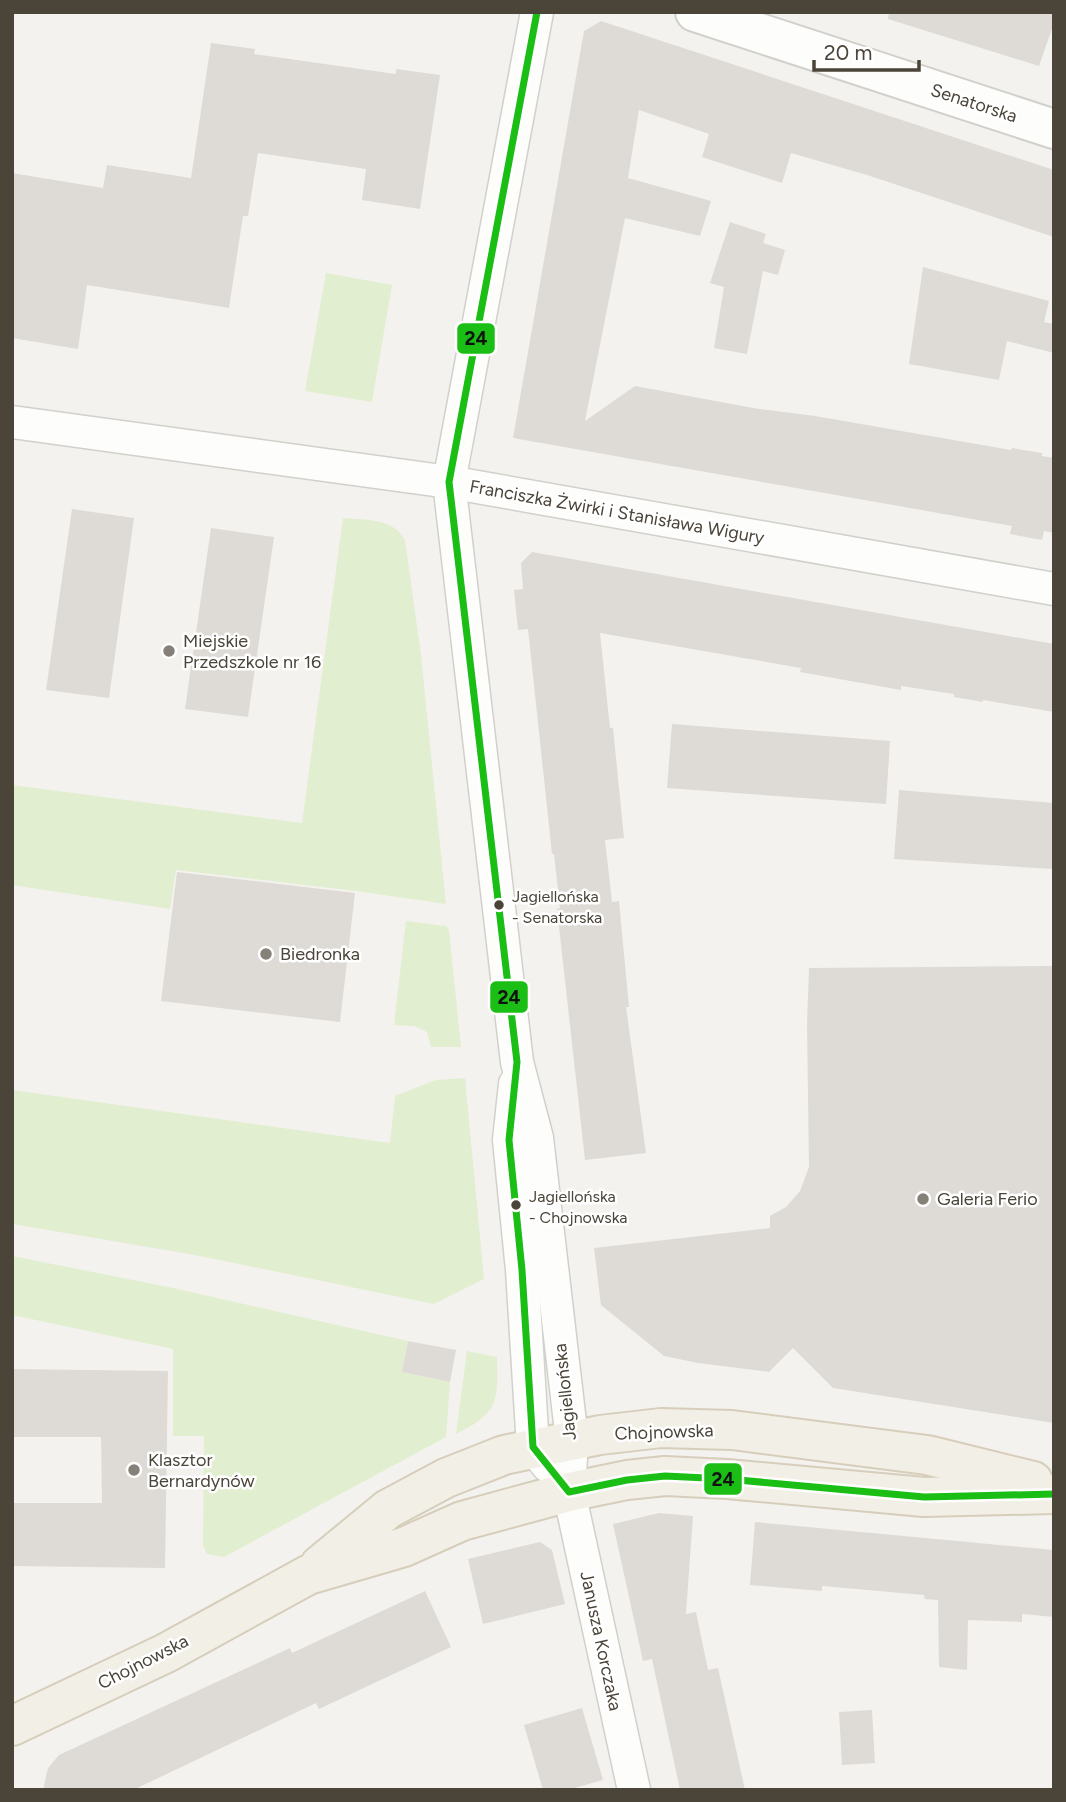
<svg xmlns="http://www.w3.org/2000/svg" width="1066" height="1802" font-family="Figtree,sans-serif">
<style>
.green{fill:#e1eecf}
.building{fill:#dedbd6}
.lines{fill:none;stroke-linecap:round;stroke-linejoin:round}
.minor-casing{stroke:#d2d0cb;stroke-width:35}
.tertiary-casing{stroke:#d2d0cb;stroke-width:42}
.primary-casing{stroke:#d6cebb;stroke-width:42}
.minor{stroke:#fdfdfc;stroke-width:32}
.tertiary{stroke:#fdfdfc;stroke-width:38}
.primary{stroke:#f2efe6;stroke-width:38}
.bus-1-casing{stroke:#fff;stroke-width:12}
.bus-1{stroke:#1abe14;stroke-width:7}
.poi-dot{fill:#868178;stroke:#fff;stroke-width:2.5}
.bus-dot{fill:#4b4439;stroke:#fff;stroke-width:2.5}
.labels{text-anchor:middle;stroke-width:5;stroke-linejoin:round;paint-order:stroke}
.bus-label{font-size:16px;fill:#4b4439;stroke:#fff;text-anchor:start}
.street-label{font-size:18px;fill:#4b4439;stroke:#fff}
.poi-label{font-size:18px;fill:#4b4439;stroke:#fff;text-anchor:start}
.line-badge{stroke:#fff;stroke-width:2.5}
.pale-badge-label{font-size:19px;text-anchor:middle;font-weight:bold;fill:#111}
</style>
<rect width="100%" height="100%" fill="#f4f2ee"/>
<!-- green -->
<g class="green">
<polygon points="326,273 392,285 372,402 305,391"/>
<path d="M343,518c22,2 51,0 62,22l16,115 25,249 -90,-13 -180,-21 -6,39 -158,-24v-100l290,38z"/>
<polygon points="406,921 446,926 449,930 461,1047 431,1047 427,1032 415,1026 394,1025"/>
<polygon points="465,1078 484,1279 434,1304 195,1255 12,1224 12,1090 390,1143 395,1096 436,1080"/>
<polygon points="12,1256 173,1288 408,1341 402,1372 450,1382 446,1437 224,1557 207,1554 203,1545 204,1436 173,1436 173,1349 12,1315"/>
<path d="M467,1351l30,6c1,44 2,56 -41,77z"/>
</g>
<!-- building -->
<g class="building">
<polygon points="889,12 1054,12 1054,23 1039,66 888,19"/>
<polygon points="601,21 1054,170 1054,237 867,175 791,153 782,183 702,157 709,134 639,110 628,178 711,201 700,236 625,218 585,421 635,386 753,408 815,416 1011,450 1012,448 1042,453 1042,456 1054,458 1054,533 1044,531 1042,540 1010,534 1012,526 513,438 584,31"/>
<polygon points="211,43 255,49 254,54 396,74 396,69 440,75 420,209 362,200 366,169 258,153 248,216 243,216 229,308 87,285 78,349 12,338 12,173 103,188 107,165 191,178"/>
<polygon points="730,222 766,234 763,243 785,250 778,275 763,271 747,354 714,348 724,287 710,283"/>
<polygon points="923,267 1049,301 1044,322 1054,324 1054,353 1007,341 999,380 909,364"/>
<polygon points="72,509 134,518 109,698 46,690"/>
<polygon points="211,528 274,537 248,717 185,709"/>
<polygon points="532,552 1054,644 1054,712 983,700 983,702 954,697 954,694 901,686 901,690 800,672 801,668 600,633 610,728 613,728 624,838 605,840 612,902 619,901 629,1007 626,1007 646,1153 585,1160 557,909 560,908 554,854 552,854 528,629 518,630 514,590 523,589 521,563"/>
<polygon points="672,724 890,741 886,804 667,788"/>
<polygon points="899,790 1054,803 1054,869 894,859"/>
<polygon points="177,872 355,893 340,1022 161,1001"/>
<polygon points="1054,966 1054,1423 833,1388 793,1348 769,1372 698,1363 664,1356 601,1305 594,1248 770,1228 770,1216 786,1207 800,1191 809,1167 807,1025 809,968"/>
<polygon points="408,1341 456,1350 450,1382 402,1372"/>
<polygon points="12,1369 168,1371 165,1568 12,1566 12,1503 102,1503 101,1437 12,1437"/>
<polygon points="659,1513 693,1516 686,1614 696,1612 708,1670 718,1668 745,1790 680,1790 652,1659 643,1661 613,1524"/>
<polygon points="755,1522 1054,1550 1054,1617 1022,1614 1022,1622 968,1620 967,1670 939,1667 938,1600 925,1599 924,1595 822,1586 822,1591 750,1585"/>
<polygon points="540,1542 552,1550 565,1604 483,1624 468,1559"/>
<polygon points="425,1591 451,1647 319,1709 316,1703 133,1790 43,1790 48,1768 59,1755 290,1648 292,1653"/>
<polygon points="582,1708 603,1780 567,1790 543,1790 524,1725"/>
<polygon points="872,1710 875,1763 842,1765 839,1712"/>
</g>
<g class="lines">
<!-- minor casing -->
<g class="minor-casing">
<g id="minor">
<polyline points="537,12 449,482 517,1062 537,1138 572,1440 569,1492 634,1790"/>
<polyline points="12,422 449,482 1054,589"/>
<polyline points="515,1084 509,1140 522,1270 533,1447 548,1466"/>
</g>
</g>
<!-- tertiary casing -->
<g class="tertiary-casing">
<polyline id="tertiary" points="695,12 1054,129"/>
</g>
<!-- primary casing -->
<g class="primary-casing">
<g id="primary">
<polyline points="320,1565 388,1509 446,1478 504,1455 600,1435 661,1428 732,1430 927,1455 1033,1481"/>
<polyline points="12,1726 166,1653 308,1575 404,1547 462,1521 569,1492 627,1480 665,1476 727,1479 924,1497 1054,1494"/>
</g>
</g>
<!-- minor -->
<use href="#minor" class="minor"/>
<!-- tertiary -->
<use href="#tertiary" class="tertiary"/>
<!-- primary -->
<use href="#primary" class="primary"/>
<!-- bus-1 casing -->
<g class="bus-1-casing">
<polyline id="bus-1" points="537,12 449,482 517,1062 509,1140 522,1270 533,1447 569,1492 627,1480 665,1476 727,1479 924,1497 1054,1494"/>
</g>
<!-- bus-1 -->
<use href="#bus-1" class="bus-1"/>
</g>
<!-- markers -->
<g class="poi-dot">
<circle cx="169" cy="651" r="7"/>
<circle cx="266" cy="954" r="7"/>
<circle cx="923" cy="1199" r="7"/>
<circle cx="134" cy="1470" r="7"/>
</g>
<g class="bus-dot">
<circle cx="499" cy="905" r="6"/>
<circle cx="516" cy="1205" r="6"/>
</g>
<g class="labels">
<!-- bus labels -->
<g class="bus-label">
<text x="512" y="902">Jagiellońska<tspan x="512" dy="21">- Senatorska</tspan></text>
<text x="529" y="1202">Jagiellońska<tspan x="529" dy="21">- Chojnowska</tspan></text>
</g>
<!-- street labels -->
<g class="street-label">
<text transform="translate(974 103) rotate(18)" y="6">Senatorska</text>
<text transform="translate(617 512) rotate(10)" y="6">Franciszka Żwirki i Stanisława Wigury</text>
<text transform="translate(565 1392) rotate(-96)" y="6">Jagiellońska</text>
<text transform="translate(664 1432) rotate(-2)" y="6">Chojnowska</text>
<text transform="translate(601 1641) rotate(78)" y="6">Janusza Korczaka</text>
<text transform="translate(143 1662) rotate(-27)" y="6">Chojnowska</text>
</g>
<!-- poi labels -->
<g class="poi-label">
<text x="183" y="647">Miejskie<tspan x="183" dy="21">Przedszkole nr 16</tspan></text>
<text x="280" y="960">Biedronka</text>
<text x="937" y="1205">Galeria Ferio</text>
<text x="148" y="1466">Klasztor<tspan x="148" dy="21">Bernardynów</tspan></text>
</g>
</g>
<g class="line-badge">
<rect x="456" y="322" width="40" height="33" rx="7" fill="#1abe14"/>
<rect x="489" y="980" width="40" height="34" rx="7" fill="#1abe14"/>
<rect x="703" y="1462" width="40" height="34" rx="7" fill="#1abe14"/>
</g>
<g class="pale-badge-label">
<text x="476" y="345">24</text>
<text x="509" y="1004">24</text>
<text x="723" y="1486">24</text>
</g>
<!-- border -->
<rect width="1066" height="1802" fill="none" stroke="#4b4439" stroke-width="28"/>
<!-- scale -->
<path d="M814 60v10h105v-10" fill="none" stroke="#4b4439" stroke-width="3.5"/>
<text x="824" y="60" font-size="21" fill="#4b4439" stroke="#ffffff" stroke-width="5" paint-order="stroke">20 m</text>
</svg>
